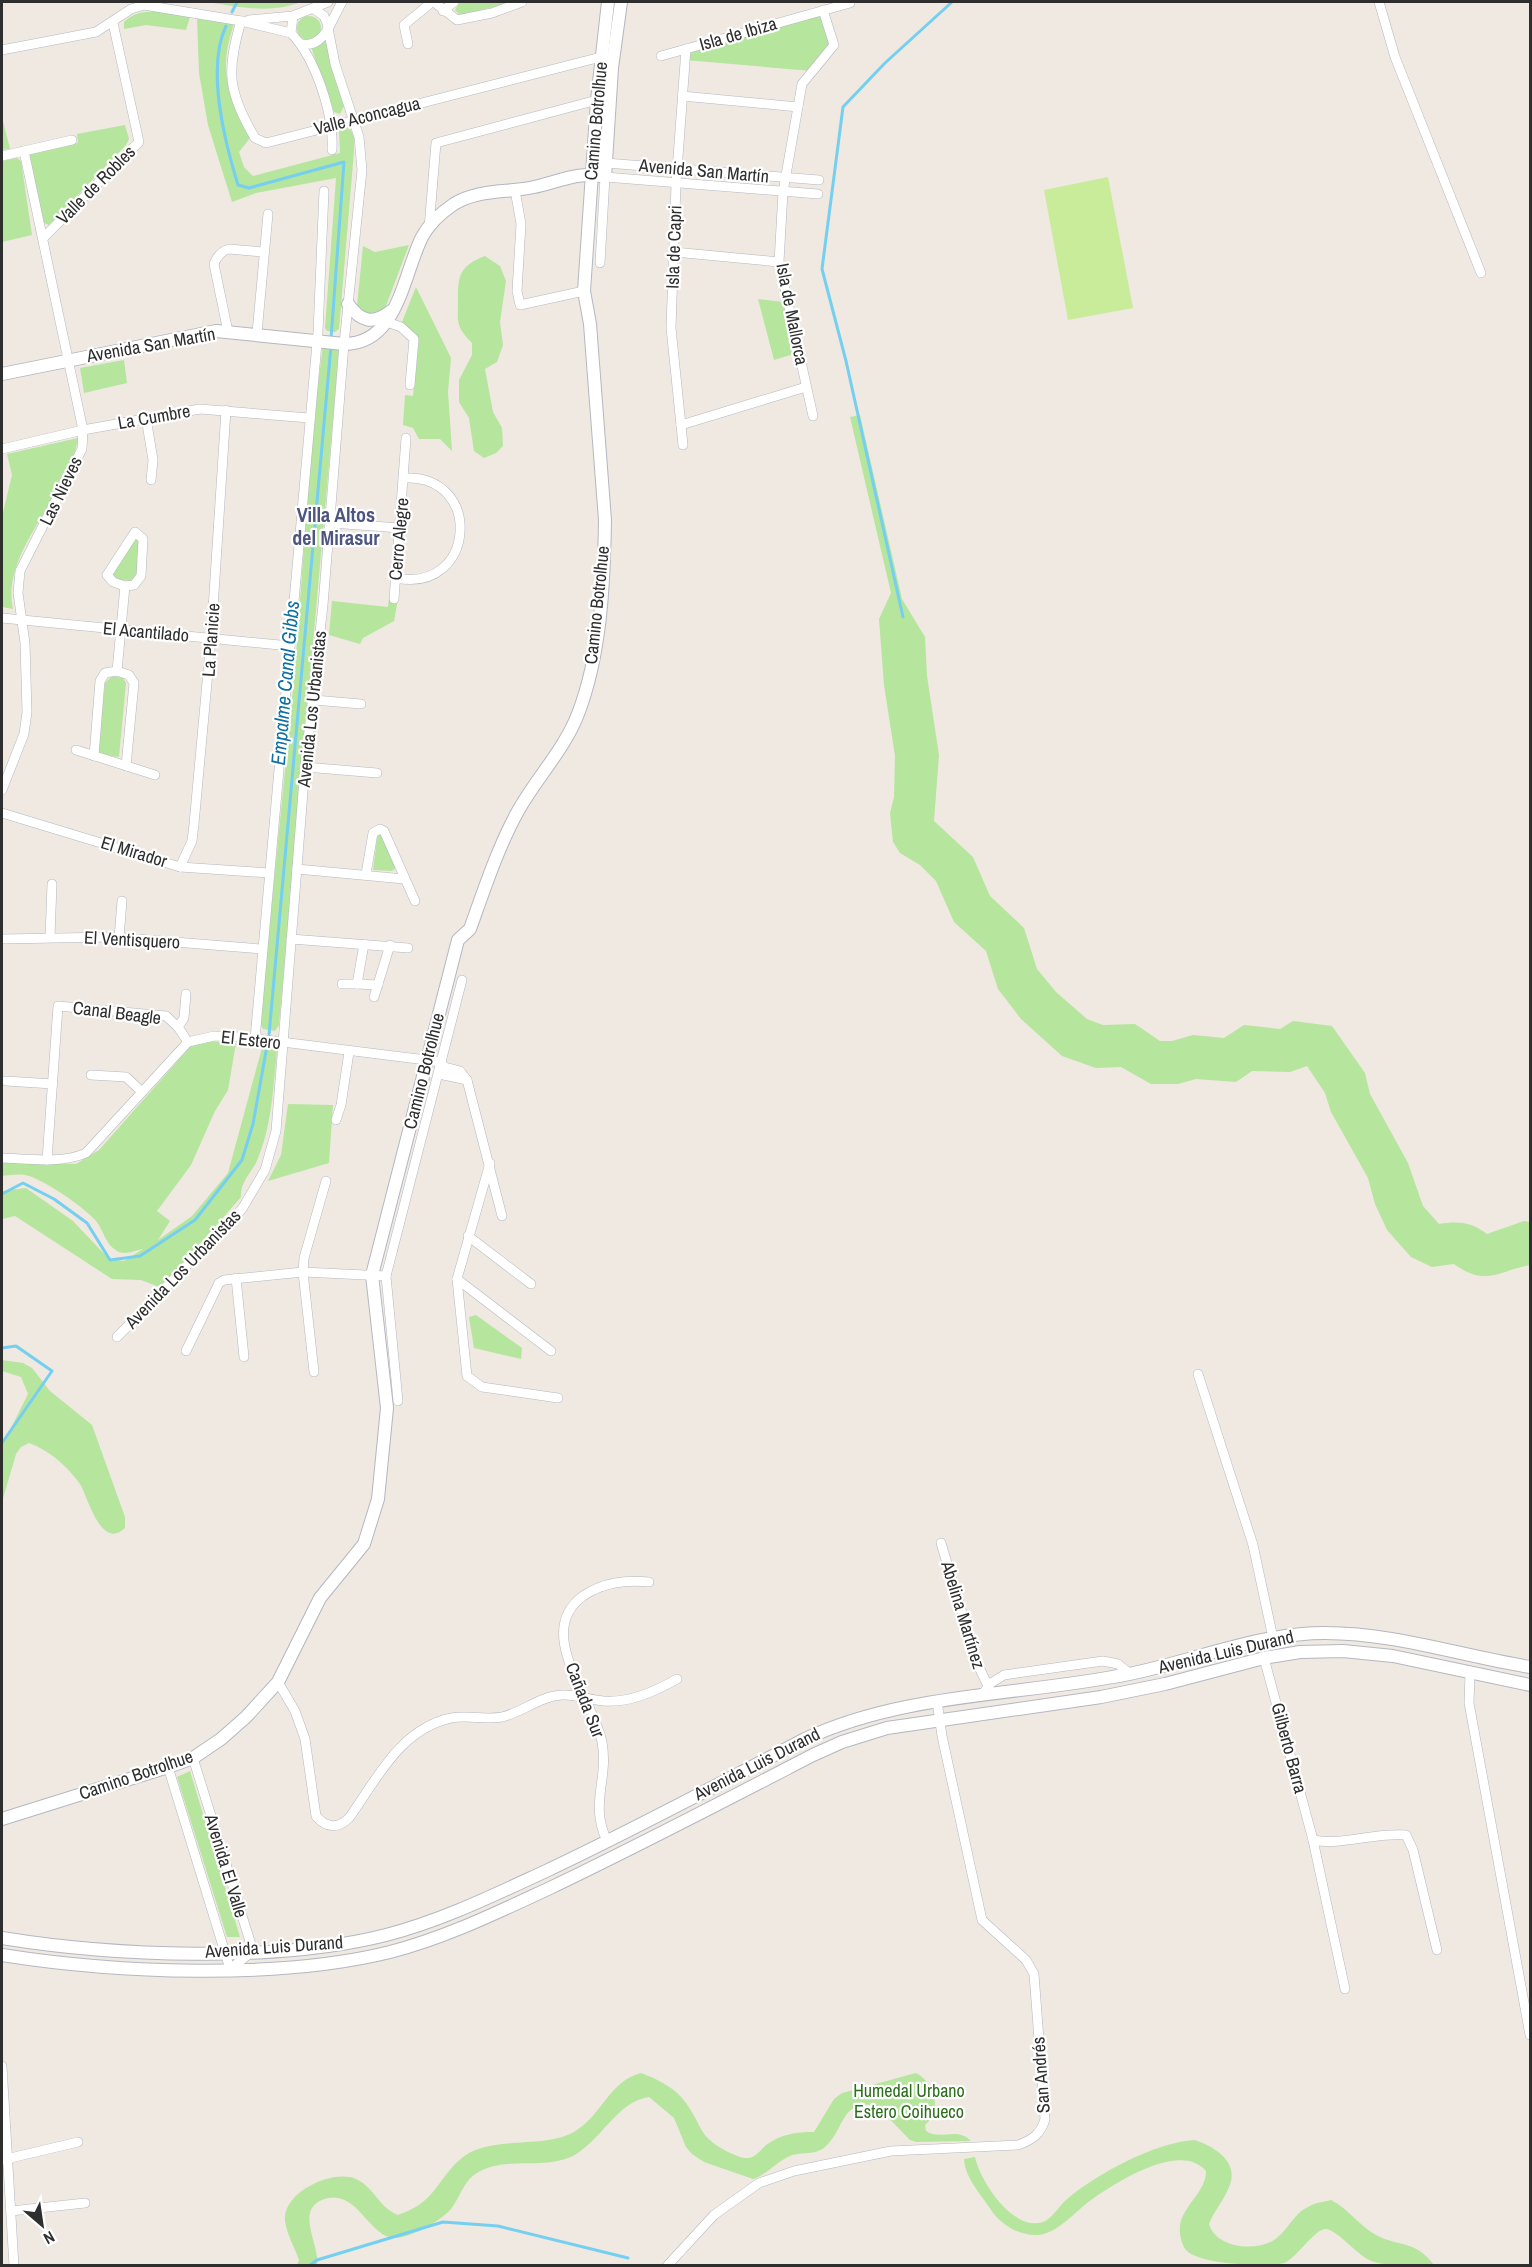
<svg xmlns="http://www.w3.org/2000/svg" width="1532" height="2267" font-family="'Archivo Narrow',sans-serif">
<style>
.green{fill:#b6e59e}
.pitch{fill:#c9ec9a}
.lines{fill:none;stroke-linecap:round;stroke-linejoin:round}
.stream{stroke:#75cff0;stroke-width:3}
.street-casing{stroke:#b4b7c1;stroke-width:10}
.secondary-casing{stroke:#b4b7c1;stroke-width:14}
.street{stroke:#fff;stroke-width:9}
.secondary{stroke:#fff;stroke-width:12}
.labels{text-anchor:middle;stroke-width:4.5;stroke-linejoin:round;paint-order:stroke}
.street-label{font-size:18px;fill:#2e2e2e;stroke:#fff}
.park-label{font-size:18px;fill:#2c6e1b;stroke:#fff}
.neighbourhood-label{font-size:20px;font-weight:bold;fill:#4d5680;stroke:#fff}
.water-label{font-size:20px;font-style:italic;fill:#0d6fa3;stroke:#fff}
</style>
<rect width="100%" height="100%" fill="#efe9e1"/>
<!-- green -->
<g class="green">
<path d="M207,2h94c-31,12 -61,5 -94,0z"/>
<polygon points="460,2 515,2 460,15 455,10"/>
<path d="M155,11l35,6 -4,13 -40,-5 -22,4v-7c9,-9 18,-10 31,-11z"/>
<polygon points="823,11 833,45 812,71 685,60 686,50"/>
<circle cx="309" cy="28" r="12"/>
<path d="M197,18l37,6c-17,51 -5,68 16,114l-11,14 5,15 9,9 87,-23 -1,-23 3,-6h6l6,13v14l-15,178 -4,3 -8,-1 -2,-3 11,-150 -80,15 -24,9 -24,-77 -9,-52z"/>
<polygon points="325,40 344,106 340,114 334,112 311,47 317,46"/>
<polygon points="2,117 10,149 2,150"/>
<polygon points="125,125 129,139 126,145 49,225 44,223 28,156 31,153 78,143 77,134"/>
<polygon points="17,158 21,161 32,235 2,242 2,161"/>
<polygon points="409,245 384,311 368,318 357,306 363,246 375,252"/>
<path d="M485,256l15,10 6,15 -6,41 3,23 -6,17 -12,7 8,43 9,16 1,18 -7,7 -12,5 -10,-7 -5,-33 -10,-16v-22l13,-25v-12c-17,-18 -14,-20 -14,-43 0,-26 2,-34 27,-44z"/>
<polygon points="416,287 451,358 448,392 452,451 440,439 419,439 413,428 403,425 405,395 413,396 419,339 402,322"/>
<polygon points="758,299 784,302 797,353 774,360"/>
<polygon points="323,345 337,346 339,352 279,1025 275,1031 263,1029 260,1024 295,668 313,424"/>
<polygon points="124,360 127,383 84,393 80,368"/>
<path d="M860,415l42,184 23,38 2,39 12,79 -5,66 39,36 17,39 34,32 13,41 19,23 31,27 16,6 32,-1 25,17h12l21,-6 31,3 20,-13 36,4 13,-8 39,5 33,47 5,21 38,69 15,43 16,18c20,-3 32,-2 48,10l37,-13 6,1v43c-31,6 -45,22 -76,-1l-22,3 -21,-10 -24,-27 -12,-26 -7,-26 -37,-66 -6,-19 -18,-27 -17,6 -38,-1 -16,11 -40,-3 -18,5h-27l-30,-17 -25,1 -34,-12 -41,-37 -23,-30 -12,-38 -32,-29 -18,-41 -16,-16 -20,-12 -7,-11 -3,-29 4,-16 1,-41 -11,-71 -5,-66 12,-26 -41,-176z"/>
<path d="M78,438c-8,58 -78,113 -65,171l-11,-2v-90l10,-42 -5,-21z"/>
<polygon points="134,538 139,541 137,576 130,581 116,579 112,573"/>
<polygon points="389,597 398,599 394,621 363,638 360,644 329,635 332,601 388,607"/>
<polygon points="112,676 123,678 126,683 119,757 98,754 105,683"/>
<polygon points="378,831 381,832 397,867 392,871 373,870"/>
<path d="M204,1041l32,2 -8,47 -13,21 -24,54 -34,46 13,10 -12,19 34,-24 36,-43 35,-129 12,-1 2,8c-4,38 -5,76 -21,112 -6,11 -16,20 -15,34l-79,91 -21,-8 -29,-1 -97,-63 -13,3v-28l24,-3 47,33 36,38 15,2 19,-12c-7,1 -18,7 -26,2 -12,-7 -13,-20 -21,-30 -12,-14 -49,-39 -67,-45 -9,-3 -19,-1 -27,0v-14l74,2 23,-14 92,-104z"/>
<polygon points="288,1104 333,1105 329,1163 268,1181 281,1155"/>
<polygon points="476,1315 522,1348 521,1359 474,1348 469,1317"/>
<path d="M2,1360l21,3 9,5 18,23 42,34 33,92v11c-24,23 -37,-31 -45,-44 -12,-17 -31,-34 -51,-41l-8,4 -5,7 -14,48v-56l26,-52 -7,-17 -19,-6z"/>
<polygon points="190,1771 240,1937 227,1937 177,1777"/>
<path d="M641,2073c16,6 35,15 45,30 19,27 11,33 44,50 6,2 12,6 18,5 7,0 13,-8 18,-13 16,-11 29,-13 48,-13l20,-33 8,-6 74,-20c19,10 27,37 9,52l1,6c14,10 31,-5 45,10l-55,1 -6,-2 -33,-34c-35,-8 -32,21 -50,39 -9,10 -19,7 -30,9 -16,2 -28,20 -44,25l-49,-17 -12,-8 -6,-7 -12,-29 -25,-21c-32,4 -49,46 -78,60 -30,13 -69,-2 -97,18 -11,8 -15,24 -23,34 -7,8 -21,17 -30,21 -6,3 -19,8 -26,8 -27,0 -38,-52 -73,-38 -27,11 -2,45 -5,65h-20l2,-5c-4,-12 -13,-27 -14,-40 -2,-28 48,-51 71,-41 19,9 23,29 42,36 13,-5 24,-10 34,-22 12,-14 20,-30 37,-40 32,-17 80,-4 108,-23 25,-16 33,-49 64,-57z"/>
<path d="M1195,2140c20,7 45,22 34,47 -5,13 -15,24 -20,37 7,24 46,28 65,16 14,-9 19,-26 34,-33 6,-4 15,-5 23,-7 17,8 28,26 45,35 25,13 38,4 58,30 -19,1 -41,2 -60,-3 -16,-5 -36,-32 -48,-33 -12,0 -28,28 -42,34 -17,4 -85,2 -98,-13 -3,-3 -6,-13 -6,-17 -3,-25 26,-38 26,-62 -26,-30 -89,11 -115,29 -14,10 -34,34 -53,35 -21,1 -39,-12 -49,-28 -10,-15 -24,-30 -25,-48l11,-2c5,24 38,75 68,65 10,-4 16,-16 23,-22 30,-26 90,-58 129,-60z"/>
</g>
<!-- pitch -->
<polygon class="pitch" points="1108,177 1133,308 1068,320 1044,190"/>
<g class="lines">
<!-- stream -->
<g class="stream">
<polyline points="232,12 237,2"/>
<path d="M226,26c-20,42 -1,117 12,159l11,3 95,-26 -13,177"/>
<polyline points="903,617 846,361 822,269 843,107 885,63 952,2"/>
<polyline points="2,1194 23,1183 54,1199 87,1223 110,1260 140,1256 195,1220 242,1160 253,1124 269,1035 331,346"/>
<polyline points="2,1348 16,1346 52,1371 2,1443"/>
<polyline points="309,2266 317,2260 443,2222 498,2226 628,2258"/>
</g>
<!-- street casing -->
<g class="street-casing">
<g id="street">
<polyline points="434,2 457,20 492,13 522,2"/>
<polyline points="1379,2 1395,57 1481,273"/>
<polyline points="443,11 454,2"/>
<path d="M293,16l-2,17c25,26 43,82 41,117"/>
<polyline points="249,20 293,16 328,2"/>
<path d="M241,21c-15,51 -13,71 14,117l11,5 335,-86"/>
<path d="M301,44c24,5 31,-26 41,-42"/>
<polyline points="408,44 404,25 432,2"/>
<polyline points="2,50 96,32 131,9 144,5 241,21 291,33"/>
<polyline points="661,56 850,3"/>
<polyline points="682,96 798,107"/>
<polyline points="2,156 72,140"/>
<polyline points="600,166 606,163 819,180"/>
<polyline points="515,190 521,224 517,291 520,305 584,291"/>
<polyline points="429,228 436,143 597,100"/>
<polyline points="43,238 139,142 113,23"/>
<polyline points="674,252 779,262"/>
<polyline points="600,263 605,177 818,194"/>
<polyline points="387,322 401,327 414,339 410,385"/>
<path d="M228,332l-14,-68c3,-8 7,-13 15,-15l34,3"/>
<polyline points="257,333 268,214"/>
<polyline points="813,416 779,262 783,192 802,84 834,45 823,10"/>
<polyline points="146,418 153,460 151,480"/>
<polyline points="681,425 806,387"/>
<polyline points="683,445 671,328 676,184 686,49"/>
<polyline points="2,449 83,430 200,409 309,418"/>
<polyline points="331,523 400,528"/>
<path d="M396,578c80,16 88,-104 8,-100"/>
<polyline points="394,599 406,438"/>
<polyline points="2,618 290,646"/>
<polyline points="117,671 125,586 134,585 141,576 143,539 135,532 107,575 113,582 125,586"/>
<polyline points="314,700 361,704"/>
<polyline points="76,750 155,775"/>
<polyline points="94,756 100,681 105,673 117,671 129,675 134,683 126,766"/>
<polyline points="305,767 377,773"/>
<polyline points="2,790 24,734 27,712 25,643 18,593 20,571 82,449 83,430 24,151"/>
<polyline points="2,813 180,867 269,873"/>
<polyline points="180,867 192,841 194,824 211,639 226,410"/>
<polyline points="297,869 404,879"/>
<polyline points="366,874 373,833 380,829 384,831 415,901"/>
<polyline points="50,937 52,884"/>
<polyline points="119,938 122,901"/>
<polyline points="2,939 112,937 261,949"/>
<polyline points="291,939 408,948"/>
<polyline points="364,944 357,984 378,985"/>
<polyline points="342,984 357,984"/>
<polyline points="374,997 390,945"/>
<polyline points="178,1027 184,1018 186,994"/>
<polyline points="255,1039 318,332 324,191"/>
<polyline points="441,1066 460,1071 467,1080 502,1216"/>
<polyline points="439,1074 467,1080"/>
<polyline points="91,1075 126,1077 141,1091"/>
<polyline points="6,1081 53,1084"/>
<polyline points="336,1120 341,1105 349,1052"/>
<path d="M2,1158c26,1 59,6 84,-5l102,-111 26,-6 28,1 200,25"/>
<polyline points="47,1160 58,1006 166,1016 178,1027 188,1042"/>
<polyline points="490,1163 457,1279 467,1376 482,1387 558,1398"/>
<polyline points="468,1236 531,1284"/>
<polyline points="236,1278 244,1357"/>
<polyline points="457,1279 551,1351"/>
<polyline points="117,1337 242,1209 265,1170 276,1131 305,767 323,605 344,344 362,170 359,137 335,64 327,23 324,16 314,9"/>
<polyline points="186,1351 219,1283 224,1280 303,1272 386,1276"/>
<polyline points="314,1372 303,1272 304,1258 326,1181"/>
<polyline points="1198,1374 1253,1545 1273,1638"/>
<polyline points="398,1401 386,1276 462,980"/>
<polyline points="941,1543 977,1663 988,1686"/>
<path d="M1264,1658l49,182c28,6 62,-8 93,-5l7,15 24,100"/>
<polyline points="1470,1674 1469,1703 1530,2035"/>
<path d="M278,1682l17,29 10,28 11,77c10,12 22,13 33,2 28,-39 51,-89 102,-100 17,-3 34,2 51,-1 21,-5 38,-21 60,-22 14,-1 27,5 41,6 26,2 51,-9 74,-22"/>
<polyline points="981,1696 991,1683 1004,1675 1103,1661 1118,1664 1130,1674"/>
<polyline points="168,1767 230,1969 253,1951 193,1758"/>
<polyline points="1313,1840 1345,1989"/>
<path d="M607,1841c-18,-38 2,-61 -5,-99 -8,-42 -69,-110 -19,-146 21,-14 42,-16 66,-14"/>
<polyline points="2,2066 14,2266"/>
<polyline points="2,2160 78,2142"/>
<polyline points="11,2211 85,2203"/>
<path d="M667,2266l47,-51 45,-32 35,-12 97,-20 127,-6c14,-5 23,-11 27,-26l-11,-145 -8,-14 -44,-40 -40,-184 -5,-35"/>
</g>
</g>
<!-- secondary casing -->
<g class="secondary-casing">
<g id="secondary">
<path d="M348,304c13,18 25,21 43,7"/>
<path d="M2,374l214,-43 128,13c54,0 59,-69 78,-107 7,-13 20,-25 32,-33 24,-15 53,-11 80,-17 23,-5 48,-17 71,-10l7,-109 9,-66"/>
<path d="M2,1819l166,-52 25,-9 28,-19 25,-22 32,-35 42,-84 44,-54 14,-45 9,-91 -15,-133 86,-335 12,-11c14,-39 28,-82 48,-118 19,-34 46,-61 60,-97 23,-60 26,-130 27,-194l-15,-196 -6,-33 13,-191 11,-98"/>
<path d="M2,1938c111,18 274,25 384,-3 55,-14 108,-40 160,-64 87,-41 173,-87 259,-132 100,-47 216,-43 324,-65 65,-13 129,-41 196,-41 70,0 136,23 205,34"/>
<path d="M2,1955c114,18 275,25 388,-3 55,-14 108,-40 160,-64 88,-42 176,-88 263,-133l29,-13 45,-14 214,-31 64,-13 99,-26 36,-6 43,-1 50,5 137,29"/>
</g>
</g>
<!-- street -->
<use href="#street" class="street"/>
<!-- secondary -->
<use href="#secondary" class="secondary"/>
</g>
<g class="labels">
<!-- street labels -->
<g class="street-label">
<text transform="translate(738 34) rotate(-16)" y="6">Isla de Ibiza</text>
<text transform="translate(367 116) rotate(-14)" y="6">Valle Aconcagua</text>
<text transform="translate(596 121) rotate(-85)" y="6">Camino Botrolhue</text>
<text transform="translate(704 171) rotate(5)" y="6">Avenida San Martín</text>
<text transform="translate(96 185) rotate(-45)" y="6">Valle de Robles</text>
<text transform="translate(674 247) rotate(-88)" y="6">Isla de Capri</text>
<text transform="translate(792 314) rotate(79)" y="6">Isla de Mallorca</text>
<text transform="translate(151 345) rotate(-10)" y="6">Avenida San Martín</text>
<text transform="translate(154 417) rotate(-10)" y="6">La Cumbre</text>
<text transform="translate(61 491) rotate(-64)" y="6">Las Nieves</text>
<text transform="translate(399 539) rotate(-85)" y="6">Cerro Alegre</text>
<text transform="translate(597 605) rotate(-84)" y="6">Camino Botrolhue</text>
<text transform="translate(146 632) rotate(5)" y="6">El Acantilado</text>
<text transform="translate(211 640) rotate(-86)" y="6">La Planicie</text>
<text transform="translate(312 709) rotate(-84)" y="6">Avenida Los Urbanistas</text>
<text transform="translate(134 852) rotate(17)" y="6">El Mirador</text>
<text transform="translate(132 940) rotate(3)" y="6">El Ventisquero</text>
<text transform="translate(117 1013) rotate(7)" y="6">Canal Beagle</text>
<text transform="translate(251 1040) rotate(6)" y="6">El Estero</text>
<text transform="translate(424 1071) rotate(-76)" y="6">Camino Botrolhue</text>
<text transform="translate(183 1269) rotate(-46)" y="6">Avenida Los Urbanistas</text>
<text transform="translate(963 1615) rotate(73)" y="6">Abelina Martínez</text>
<text transform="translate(1226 1652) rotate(-13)" y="6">Avenida Luis Durand</text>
<text transform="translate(585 1700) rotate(69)" y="6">Cañada Sur</text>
<text transform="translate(1289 1748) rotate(75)" y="6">Gilberto Barra</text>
<text transform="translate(757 1764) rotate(-27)" y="6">Avenida Luis Durand</text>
<text transform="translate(136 1775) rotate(-19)" y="6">Camino Botrolhue</text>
<text transform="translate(226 1866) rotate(73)" y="6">Avenida El Valle</text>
<text transform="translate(274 1947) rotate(-4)" y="6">Avenida Luis Durand</text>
<text transform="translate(1041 2075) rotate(-94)" y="6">San Andrés</text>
</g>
<!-- park labels -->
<g class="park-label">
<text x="909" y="2097">Humedal Urbano<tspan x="909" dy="21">Estero Coihueco</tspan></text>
</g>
<!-- neighbourhood labels -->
<g class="neighbourhood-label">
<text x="336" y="522">Villa Altos<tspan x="336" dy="23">del Mirasur</tspan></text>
</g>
<!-- water labels -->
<g class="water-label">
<text transform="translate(285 683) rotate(-85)" y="7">Empalme Canal Gibbs</text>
</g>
</g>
<!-- border -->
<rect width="1532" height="2267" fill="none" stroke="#2e2e2e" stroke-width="6"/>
<!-- north arrow -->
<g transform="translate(42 2225) rotate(151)" stroke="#ffffff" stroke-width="4.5" paint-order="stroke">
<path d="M0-4.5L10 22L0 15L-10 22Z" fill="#2e2e2e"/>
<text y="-9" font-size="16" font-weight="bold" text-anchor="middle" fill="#2e2e2e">N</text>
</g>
</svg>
